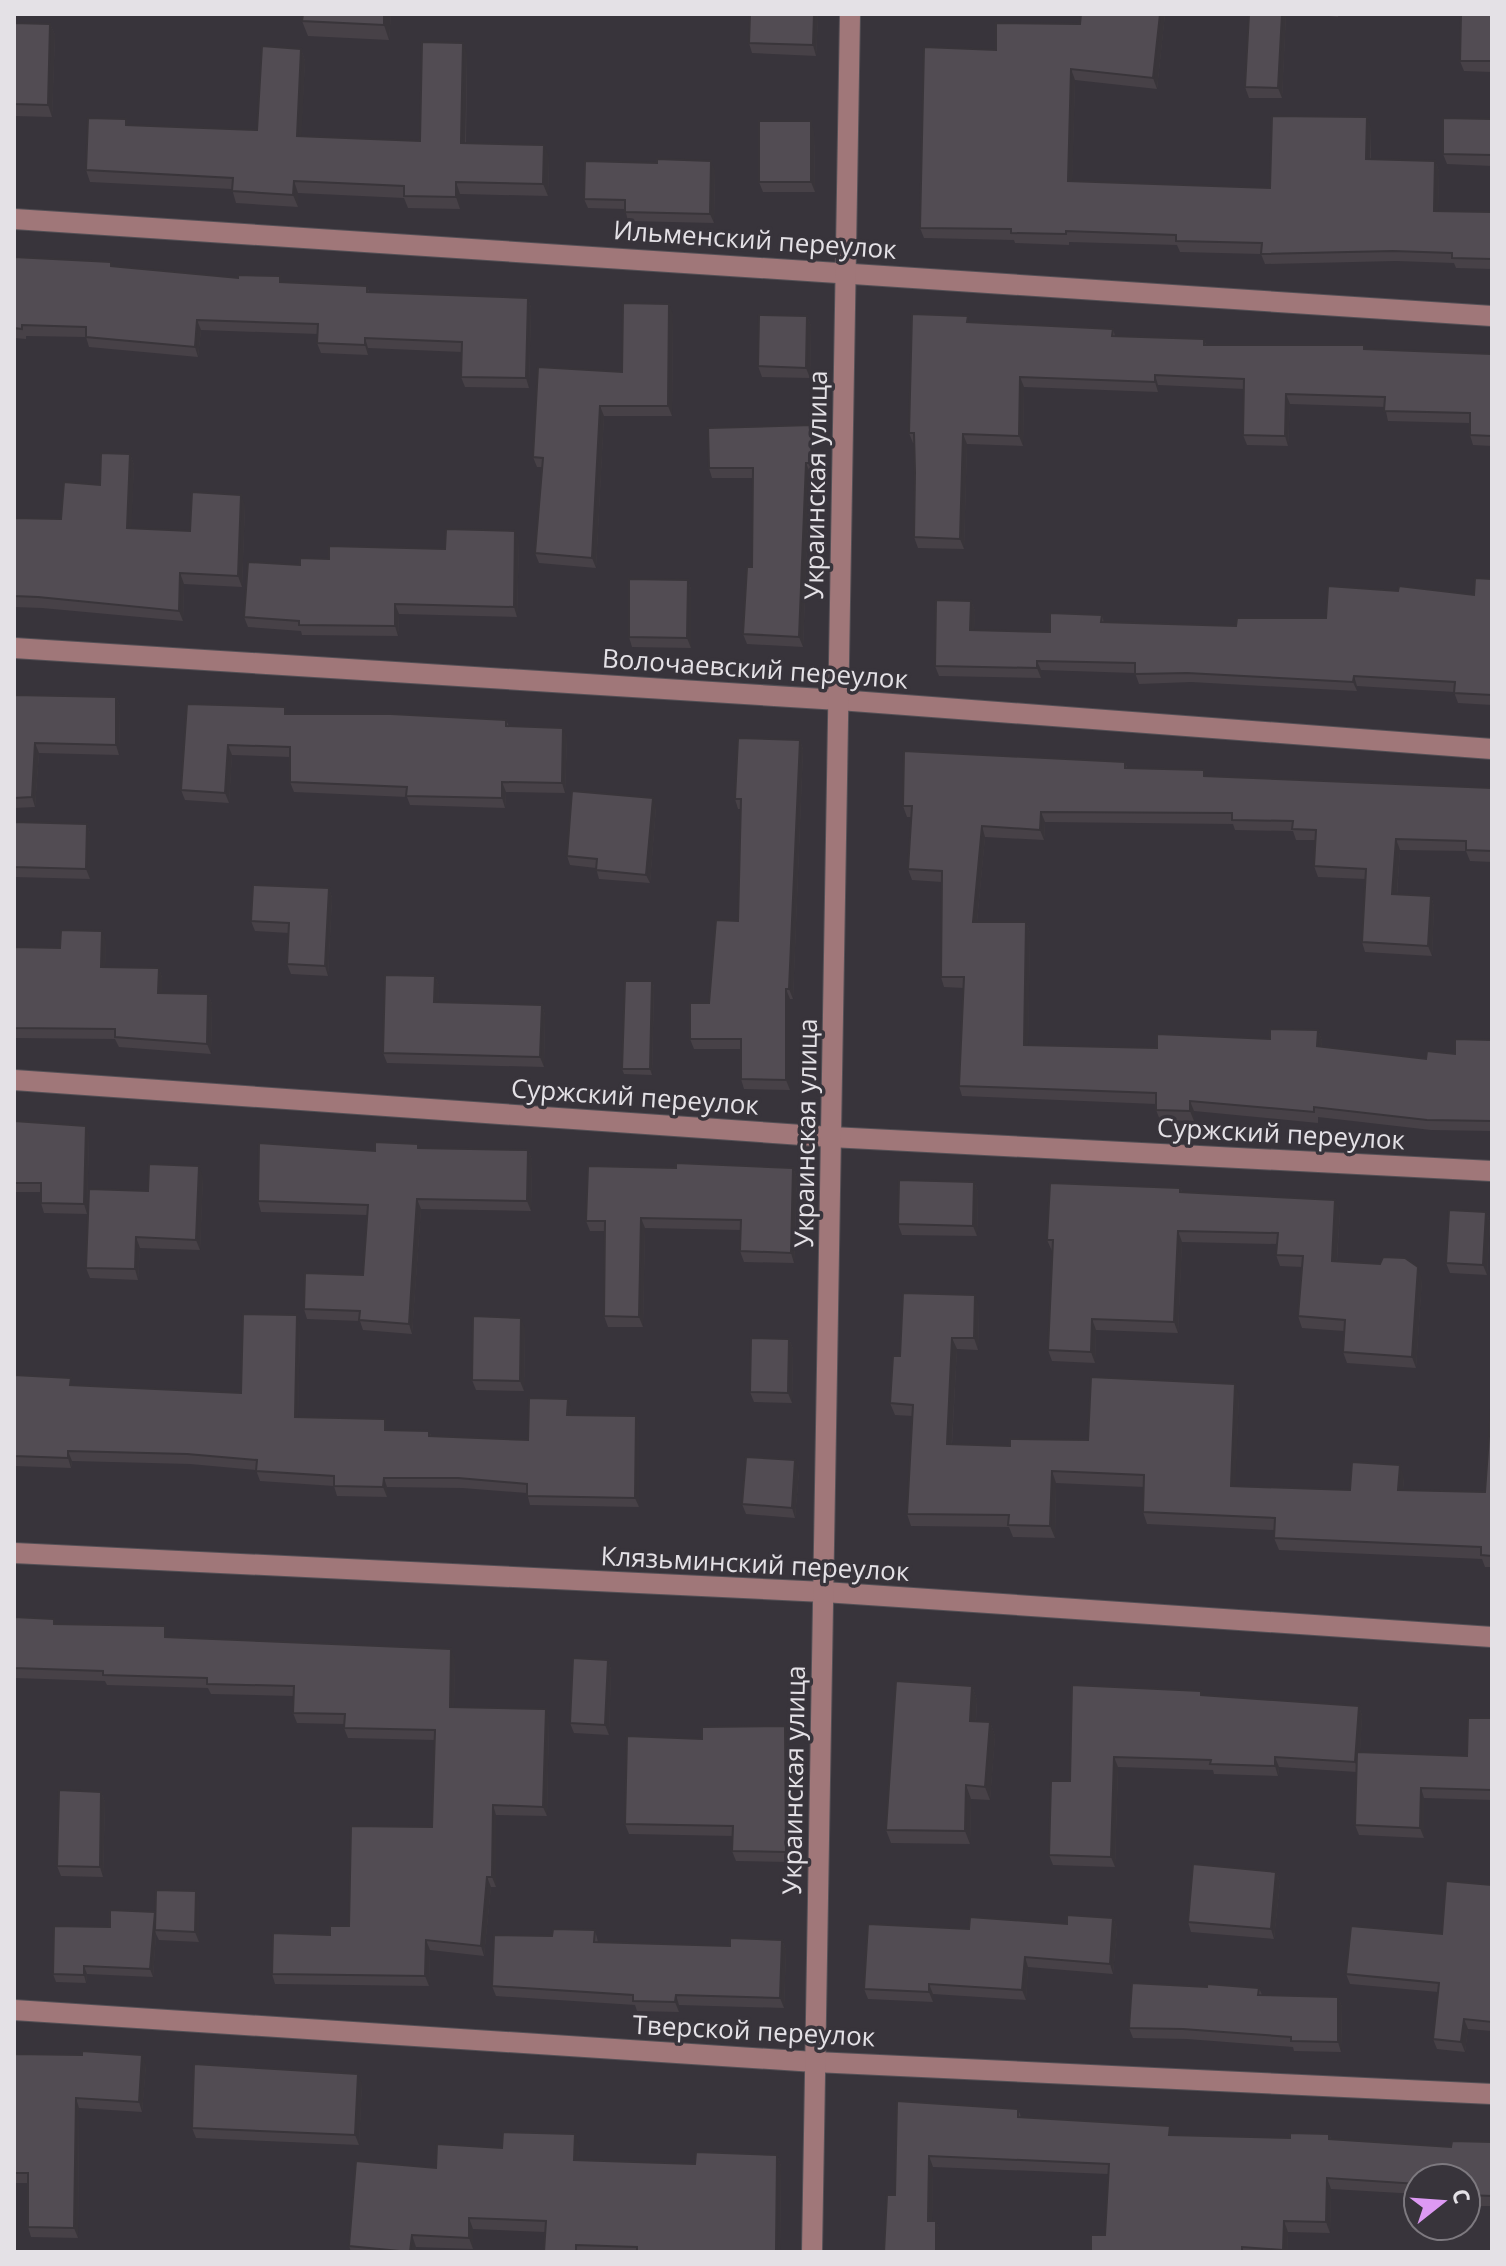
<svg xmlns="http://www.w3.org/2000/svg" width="1506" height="2266" font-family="'Open Sans',sans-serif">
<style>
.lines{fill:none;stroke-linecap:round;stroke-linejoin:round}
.minor-casing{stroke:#545056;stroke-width:22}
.minor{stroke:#a07779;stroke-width:20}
.wall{fill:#474147}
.shaded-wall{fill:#39353a}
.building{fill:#524c53;stroke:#39353a;stroke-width:2}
.labels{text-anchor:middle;stroke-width:7;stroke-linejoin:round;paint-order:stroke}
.street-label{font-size:26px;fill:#e4e1e6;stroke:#38343b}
</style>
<rect width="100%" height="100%" fill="#38343b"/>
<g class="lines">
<!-- minor casing -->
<g class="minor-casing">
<g id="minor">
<polyline points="14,219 1492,316"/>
<polyline points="14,648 839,700 1492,749"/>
<polyline points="14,1080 831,1137 1492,1171"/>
<polyline points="14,1553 824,1592 1492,1637"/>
<polyline points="14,2010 815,2062 1492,2094"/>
<polyline points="812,2252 850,14"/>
</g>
</g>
<!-- minor -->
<use href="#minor" class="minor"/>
</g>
<!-- wall -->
<g class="wall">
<polygon points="303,14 391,14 389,40 308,36 302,21"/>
<polygon points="651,14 691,14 690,16 652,15"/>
<polygon points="750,14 816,14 818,18 816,56 752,53 749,43"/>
<polygon points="1081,14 1165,14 1157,89 1075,80 1072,182 1270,188 1371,128 1371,159 1435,161 1439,171 1438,211 1492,212 1492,269 1456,268 1454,263 1396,261 1265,264 1261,254 1180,252 1177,245 1069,242 1069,245 1015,243 1014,240 924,238 920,228 996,50 1080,24"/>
<polygon points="1249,14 1286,14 1282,98 1249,98 1245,87"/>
<polygon points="1309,14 1339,14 1338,17"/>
<polygon points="1492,14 1492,72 1464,71 1460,61"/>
<polygon points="14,23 50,24 55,35 52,117 14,116"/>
<polygon points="301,49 305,61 301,136 420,141 467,54 466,143 549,157 548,196 460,194 460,209 408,208 404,198 298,193 298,207 236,203 232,189 90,182 86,170 128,125 257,130"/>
<polygon points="1492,119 1492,166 1447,164 1443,154"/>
<polygon points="814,131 815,192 763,192 759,182"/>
<polygon points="715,170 714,223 628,221 625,209 588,208 584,199"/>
<polygon points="14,257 111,262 113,267 282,282 367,286 369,292 528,298 531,308 529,388 465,387 461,377 462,352 368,348 368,355 321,353 317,343 318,334 201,330 198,357 89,347 86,337 26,336 26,339 14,338"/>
<polygon points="673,314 672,416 604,416 596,568 539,563 535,553 542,467 537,467 533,457 622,372"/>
<polygon points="807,316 811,326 810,378 762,377 758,366"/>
<polygon points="970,322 1113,329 1115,336 1204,339 1206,345 1492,354 1492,446 1473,445 1470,435 1470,423 1388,421 1385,407 1290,404 1288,446 1247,445 1243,435 1244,389 1158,385 1158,392 1024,387 1023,446 967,444 964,549 918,548 914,537 915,472 914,443 913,443 909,433"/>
<polygon points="815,436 814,473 810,473 803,647 747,644 743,634 752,567 753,478 712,478 709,468"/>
<polygon points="130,454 134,465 131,528 190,531 245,505 242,587 184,584 183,621 42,608 14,607 14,518 61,519 100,485"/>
<polygon points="519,540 517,617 399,614 398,636 302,635 301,631 248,627 244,617 300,565 329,559 445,549"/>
<polygon points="1492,579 1492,705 1458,703 1454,692 1357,686 1357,691 1191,682 1139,684 1135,673 1041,670 1041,678 939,676 935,666 971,601 975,611 974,630 1050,632 1102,615 1104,623 1236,626 1326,618 1398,591 1474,595"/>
<polygon points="688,580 691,590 691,648 632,647 629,637"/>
<polygon points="14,695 116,697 120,707 119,755 39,753 35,807 14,808"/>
<polygon points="187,704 288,714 506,720 509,726 567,738 565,793 506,792 505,808 410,805 407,797 294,792 290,782 290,757 232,755 229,803 185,800 181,790"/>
<polygon points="800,740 803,750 793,999 790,999 790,1090 744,1089 741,1079 741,1049 694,1049 690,1039 709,1003 738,921 741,809 738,809 735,799"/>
<polygon points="1125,762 1127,768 1206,776 1492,788 1492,862 1470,861 1466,851 1400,850 1397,895 1431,896 1434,907 1432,956 1365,952 1362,942 1365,879 1318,877 1314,866 1315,840 1296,840 1293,831 1235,830 1233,824 1045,822 1044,840 985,837 977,922 1026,922 1030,933 1028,1045 1157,1048 1270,1039 1318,1030 1322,1041 1322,1046 1426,1059 1455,1054 1492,1040 1492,1131 1431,1130 1318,1117 1318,1123 1194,1111 1194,1121 1160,1120 1156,1110 1156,1104 962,1096 959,1086 964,988 944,987 941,977 942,882 912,880 908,869 912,817 907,817 903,806"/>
<polygon points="656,807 650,883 599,879 596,868 570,865 567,856"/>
<polygon points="14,822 87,824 90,834 90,879 14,877"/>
<polygon points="329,888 332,898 328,976 291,974 287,964 289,933 255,931 251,921"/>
<polygon points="106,941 105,967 159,968 162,978 162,993 208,994 212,1004 211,1054 119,1047 115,1039 14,1038 14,947 60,948"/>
<polygon points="435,976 439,986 438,1002 542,1005 545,1015 544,1067 387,1063 383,1053"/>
<polygon points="652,981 654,987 652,1075 624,1074 622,1069"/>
<polygon points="14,1121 89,1135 87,1214 44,1213 41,1203 41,1192 14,1192"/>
<polygon points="420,1148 528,1150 532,1160 531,1211 421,1209 412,1334 363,1330 360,1321 307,1319 304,1309 363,1275 367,1215 261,1212 258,1201 375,1151"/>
<polygon points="676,1168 793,1168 797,1178 794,1263 744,1262 740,1251 741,1230 645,1228 643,1327 608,1327 604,1316 605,1231 590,1231 586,1221"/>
<polygon points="203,1177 200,1250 140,1248 138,1280 90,1278 86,1268"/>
<polygon points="974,1182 978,1192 977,1236 902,1235 898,1224"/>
<polygon points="1180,1188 1182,1192 1340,1211 1337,1261 1422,1279 1416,1368 1347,1363 1343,1352 1344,1331 1302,1328 1298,1316 1302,1267 1280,1266 1276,1255 1277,1244 1182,1242 1178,1333 1096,1330 1095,1363 1052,1361 1048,1350 1052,1251 1047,1240"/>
<polygon points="1486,1212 1490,1222 1487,1275 1450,1273 1446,1263"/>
<polygon points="979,1306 978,1350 957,1349 952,1444 1010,1446 1088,1440 1239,1395 1235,1486 1350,1490 1404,1477 1403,1490 1485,1492 1492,1395 1492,1567 1485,1567 1482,1559 1279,1550 1274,1538 1274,1530 1147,1524 1143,1512 1144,1487 1056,1483 1055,1538 1013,1537 1009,1527 911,1526 907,1514 912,1416 895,1415 890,1403 900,1356"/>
<polygon points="300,1324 298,1417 389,1430 429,1431 431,1436 528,1440 571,1409 571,1415 639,1425 639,1507 530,1505 527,1493 462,1488 387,1487 387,1497 337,1496 334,1486 260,1481 256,1470 190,1464 72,1461 71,1468 14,1466 14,1375 73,1385 241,1393"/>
<polygon points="525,1328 524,1391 476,1390 472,1380"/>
<polygon points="789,1339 793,1349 792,1403 754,1402 750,1392"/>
<polygon points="799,1471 795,1518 746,1514 742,1504"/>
<polygon points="14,1617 55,1624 169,1637 455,1659 454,1707 549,1719 547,1816 496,1815 496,1887 491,1887 484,1956 430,1950 429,1986 275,1984 272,1974 330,1935 349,1926 432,1827 435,1740 348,1738 344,1728 344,1724 297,1723 293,1713 293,1696 211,1694 208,1688 107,1685 105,1681 14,1678"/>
<polygon points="608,1660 611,1670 609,1735 574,1733 570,1723"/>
<polygon points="972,1686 977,1700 976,1721 990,1722 995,1736 990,1800 971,1799 970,1844 891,1843 886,1830"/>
<polygon points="1203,1695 1359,1706 1362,1716 1360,1752 1467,1756 1492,1718 1492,1800 1424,1798 1424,1838 1359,1835 1355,1825 1357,1772 1279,1767 1278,1776 1214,1774 1213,1770 1118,1767 1115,1867 1053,1865 1049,1855 1070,1781"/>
<polygon points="789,1736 790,1862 736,1861 732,1851 733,1836 629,1834 625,1824 702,1739"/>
<polygon points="101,1792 105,1802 103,1877 61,1876 57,1866"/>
<polygon points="1276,1872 1280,1882 1274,1939 1191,1932 1188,1922"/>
<polygon points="1492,1885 1492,2031 1468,2029 1465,2052 1437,2049 1433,2039 1438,1992 1350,1984 1346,1974 1442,1934"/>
<polygon points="199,1901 199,1942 159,1940 156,1934 153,1977 87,1974 86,1983 56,1982 53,1974 110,1927"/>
<polygon points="1113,1918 1117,1928 1113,1974 1028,1967 1026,2000 933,1994 933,2002 868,1999 864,1989 969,1929 1067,1924"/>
<polygon points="595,1930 598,1942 730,1946 782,1940 786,1950 784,2008 679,2005 679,2012 637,2011 635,2005 496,1996 492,1986 552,1936"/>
<polygon points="1207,1987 1259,1988 1262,1995 1338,1997 1342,2007 1341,2052 1294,2051 1293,2047 1187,2039 1133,2038 1129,2028"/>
<polygon points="14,2054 146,2065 142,2112 79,2108 78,2238 31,2237 28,2227 28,2183 14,2183"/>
<polygon points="362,2084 359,2145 196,2138 192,2128"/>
<polygon points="897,2101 1018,2109 1021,2117 1173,2135 1290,2138 1329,2134 1331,2139 1451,2147 1492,2142 1492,2206 1466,2206 1466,2178 1418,2178 1418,2194 1331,2189 1330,2233 1288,2232 1287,2252 1091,2252 1105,2235 1108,2174 933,2167 932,2221 936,2221 940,2232 895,2195"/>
<polygon points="579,2145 578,2160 695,2164 777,2155 781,2166 780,2252 544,2252 545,2232 473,2229 473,2249 416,2247 415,2252 351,2252 349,2246 436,2168 502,2148"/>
</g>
<!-- shaded-wall -->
<g class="shaded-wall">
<polygon points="384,14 391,14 389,40 384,25"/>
<polygon points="814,14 816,14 818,18 816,56 813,45"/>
<polygon points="1160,14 1165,14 1157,89 1153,78"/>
<polygon points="1282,14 1286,14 1282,98 1278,88"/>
<polygon points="50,24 55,35 52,117 48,105"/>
<polygon points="463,43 467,54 465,155 461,143"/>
<polygon points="301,49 305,61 301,147 297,136"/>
<polygon points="1071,69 1075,80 1072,192 1068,181"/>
<polygon points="1367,117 1371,128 1370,170 1366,159"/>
<polygon points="811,121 814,131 815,192 811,182"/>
<polygon points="544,145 549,157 548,196 543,184"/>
<polygon points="711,161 715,170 714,223 710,214"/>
<polygon points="1435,161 1439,171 1438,222 1434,211"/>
<polygon points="294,181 298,193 298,207 293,195"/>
<polygon points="456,182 460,194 460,209 456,197"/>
<polygon points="528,298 531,308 529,388 526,378"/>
<polygon points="669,304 673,314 672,416 668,406"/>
<polygon points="807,316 811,326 810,378 806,368"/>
<polygon points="197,320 201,330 198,357 195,347"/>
<polygon points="365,338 368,348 368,355 365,345"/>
<polygon points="1155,375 1158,385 1158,392 1155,382"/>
<polygon points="1020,377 1024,387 1023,446 1019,436"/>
<polygon points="1286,394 1290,404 1288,446 1285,436"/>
<polygon points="600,406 604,416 596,568 592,558"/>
<polygon points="812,425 815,436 814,473 811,463"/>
<polygon points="963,434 967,444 964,549 960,539"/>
<polygon points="130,454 134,465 131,539 127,528"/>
<polygon points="806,463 810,473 803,647 799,637"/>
<polygon points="241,495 245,505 242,587 238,576"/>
<polygon points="515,531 519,540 517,617 514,607"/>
<polygon points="180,573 184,584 183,621 179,611"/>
<polygon points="688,580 691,590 691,648 687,638"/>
<polygon points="971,601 975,611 974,640 970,630"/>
<polygon points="395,604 399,614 398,636 395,626"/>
<polygon points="1037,661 1041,670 1041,678 1037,668"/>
<polygon points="1354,676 1357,686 1357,691 1353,682"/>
<polygon points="116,697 120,707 119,755 116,745"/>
<polygon points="563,728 567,738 565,793 562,783"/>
<polygon points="800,740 803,750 793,999 789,989"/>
<polygon points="35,743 39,753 35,807 32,797"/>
<polygon points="228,745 232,755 229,803 225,793"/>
<polygon points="502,782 506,792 505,808 502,798"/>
<polygon points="653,798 656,807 650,883 646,875"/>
<polygon points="1041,812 1045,822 1044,840 1040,830"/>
<polygon points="87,824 90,834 90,879 86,869"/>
<polygon points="982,826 985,837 976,932 973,922"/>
<polygon points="1396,839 1400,850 1396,905 1392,894"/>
<polygon points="329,888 332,898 328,976 325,966"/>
<polygon points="1431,896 1434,907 1432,956 1428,946"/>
<polygon points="1026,922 1030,933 1028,1055 1024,1045"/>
<polygon points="102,931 106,941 105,977 101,967"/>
<polygon points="159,968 162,978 162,1003 158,993"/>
<polygon points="435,976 439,986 438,1012 434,1002"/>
<polygon points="652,981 654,987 652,1075 650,1069"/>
<polygon points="786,989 790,999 790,1090 786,1080"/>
<polygon points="208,994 212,1004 211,1054 207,1044"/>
<polygon points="542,1005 545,1015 544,1067 540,1057"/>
<polygon points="1318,1030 1322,1041 1321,1056 1317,1046"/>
<polygon points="1190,1101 1194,1111 1194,1121 1190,1111"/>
<polygon points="86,1126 89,1135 87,1214 84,1204"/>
<polygon points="528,1150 532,1160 531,1211 527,1201"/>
<polygon points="199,1166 203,1177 200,1250 196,1240"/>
<polygon points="793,1168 797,1178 794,1263 791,1253"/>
<polygon points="974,1182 978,1192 977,1236 973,1226"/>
<polygon points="417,1199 421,1209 412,1334 409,1324"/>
<polygon points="1335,1200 1340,1211 1336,1272 1332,1261"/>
<polygon points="1486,1212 1490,1222 1487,1275 1483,1265"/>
<polygon points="641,1218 645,1228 643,1327 639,1317"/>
<polygon points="1178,1231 1182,1242 1178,1333 1174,1322"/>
<polygon points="136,1237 140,1248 138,1280 135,1269"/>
<polygon points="1418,1267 1422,1279 1416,1368 1412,1357"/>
<polygon points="975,1295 979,1306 978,1350 974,1338"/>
<polygon points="297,1315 300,1324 298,1427 295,1417"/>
<polygon points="521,1318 525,1328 524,1391 520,1381"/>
<polygon points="1092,1319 1096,1330 1095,1363 1091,1352"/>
<polygon points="952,1338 957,1349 951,1456 947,1444"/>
<polygon points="789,1339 793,1349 792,1403 788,1393"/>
<polygon points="1235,1384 1239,1395 1235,1498 1231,1486"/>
<polygon points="568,1399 571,1409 571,1425 567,1415"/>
<polygon points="636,1416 639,1425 639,1507 635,1498"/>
<polygon points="68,1451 72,1461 71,1468 68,1458"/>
<polygon points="795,1460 799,1471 795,1518 792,1508"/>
<polygon points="1400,1465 1404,1477 1402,1501 1398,1490"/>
<polygon points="1052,1471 1056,1483 1055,1538 1050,1526"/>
<polygon points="384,1478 387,1487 387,1497 383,1487"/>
<polygon points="451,1649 455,1659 454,1717 450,1707"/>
<polygon points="608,1660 611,1670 609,1735 605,1725"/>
<polygon points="972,1686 977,1700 975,1734 970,1721"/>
<polygon points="1359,1706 1362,1716 1359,1772 1355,1762"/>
<polygon points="546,1709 549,1719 547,1816 543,1807"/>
<polygon points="990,1722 995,1736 990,1800 985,1787"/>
<polygon points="785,1726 789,1736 790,1862 786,1852"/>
<polygon points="1114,1757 1118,1767 1115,1867 1111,1857"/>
<polygon points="1275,1757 1279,1767 1278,1776 1275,1766"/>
<polygon points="966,1785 971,1799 970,1844 965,1831"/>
<polygon points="1421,1788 1424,1798 1424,1838 1420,1828"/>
<polygon points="101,1792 105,1802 103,1877 100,1867"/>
<polygon points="493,1805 496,1815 496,1887 492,1877"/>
<polygon points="1276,1872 1280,1882 1274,1939 1271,1929"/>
<polygon points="487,1877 491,1887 484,1956 481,1946"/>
<polygon points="196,1891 199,1901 199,1942 195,1932"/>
<polygon points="155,1912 155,1930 156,1934 153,1977 150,1969"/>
<polygon points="1113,1918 1117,1928 1113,1974 1110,1964"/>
<polygon points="426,1940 430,1950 429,1986 425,1976"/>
<polygon points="782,1940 786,1950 784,2008 780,1998"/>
<polygon points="1025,1957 1028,1967 1026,2000 1022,1990"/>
<polygon points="84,1966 87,1974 86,1983 84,1975"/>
<polygon points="929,1984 933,1994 933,2002 929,1992"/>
<polygon points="676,1995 679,2005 679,2012 675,2002"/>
<polygon points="1338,1997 1342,2007 1341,2052 1338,2042"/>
<polygon points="1464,2019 1468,2029 1465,2052 1461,2042"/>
<polygon points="142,2055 146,2065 142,2112 139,2102"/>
<polygon points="358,2074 362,2084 359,2145 355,2135"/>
<polygon points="76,2098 79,2108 78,2238 74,2228"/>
<polygon points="575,2134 579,2145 578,2171 574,2160"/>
<polygon points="777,2155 781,2166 780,2252 776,2252"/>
<polygon points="929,2156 933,2167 932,2232 928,2221"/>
<polygon points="1327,2178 1331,2189 1330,2233 1326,2222"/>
<polygon points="469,2218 473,2229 473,2249 469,2238"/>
<polygon points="936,2221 940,2232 940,2252 936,2252"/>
<polygon points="1284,2221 1288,2232 1287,2252 1283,2252 1283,2250"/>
<polygon points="412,2235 416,2247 415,2252 410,2252"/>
</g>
<!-- building -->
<g class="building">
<polygon points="303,14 384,14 384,25 302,21"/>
<polygon points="750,14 814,14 813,45 749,43"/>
<polygon points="1081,14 1160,14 1153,78 1071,69 1068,181 1270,188 1272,116 1367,117 1366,159 1435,161 1434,211 1492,212 1492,259 1452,258 1452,253 1393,251 1261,254 1262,243 1176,241 1176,235 1066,231 1066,234 1011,233 1011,229 920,228 924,47 996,50 996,23 1080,24"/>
<polygon points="1249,14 1282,14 1278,88 1245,87"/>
<polygon points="1461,14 1492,14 1492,61 1460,61"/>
<polygon points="14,23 50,24 48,105 14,104"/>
<polygon points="422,42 463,43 461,143 544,145 543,184 456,182 456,197 404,196 404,186 294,181 293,195 232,191 233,178 86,170 88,118 126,119 126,125 257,130 262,46 301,49 297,136 420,141"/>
<polygon points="1443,118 1492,119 1492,155 1443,154"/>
<rect x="759" y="121" width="52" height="61"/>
<polygon points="657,159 711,161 710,214 625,212 625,200 584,199 585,161 657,163"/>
<polygon points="14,257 111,262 111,266 238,278 238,275 280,276 280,282 367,286 367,292 528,298 526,378 461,377 462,342 365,338 365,345 317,343 318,324 197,320 195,347 86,337 86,327 22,325 22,329 14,328"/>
<polygon points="623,303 669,304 668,406 600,406 592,558 535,553 543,458 533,457 538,367 622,372"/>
<polygon points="912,314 968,316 967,322 1113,329 1112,336 1204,339 1204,345 1364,345 1364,349 1492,354 1492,436 1470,435 1470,413 1384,411 1385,397 1286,394 1285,436 1243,435 1244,379 1155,375 1155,382 1020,377 1019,436 963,434 960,539 914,537 915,472 914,433 909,433"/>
<polygon points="759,315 807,316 806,368 758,366"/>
<polygon points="812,425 811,463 806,463 799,637 743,634 747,567 752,567 753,468 709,468 708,428"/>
<polygon points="101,453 130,454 127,528 190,531 192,492 241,495 238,576 180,573 179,611 38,597 14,596 14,518 61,519 64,482 100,485"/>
<polygon points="446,529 515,531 514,607 395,604 395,626 299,625 299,621 244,617 248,562 300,565 300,558 329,559 329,546 445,549"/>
<polygon points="1475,578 1492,579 1492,695 1454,693 1455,682 1354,676 1353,682 1187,673 1135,674 1135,663 1037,661 1037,668 935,666 936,600 971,601 970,630 1050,632 1050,613 1102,615 1101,622 1236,626 1237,618 1326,618 1328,586 1398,591 1399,586 1474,595"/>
<polygon points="629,579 688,580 687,638 629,637"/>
<polygon points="14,695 116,697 116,745 35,743 32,797 14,798"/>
<polygon points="187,704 285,707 285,714 391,714 506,720 506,726 563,728 562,783 502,782 502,798 406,796 407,787 290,782 290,747 228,745 225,793 181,790"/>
<polygon points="738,738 800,740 789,989 786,989 786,1080 741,1079 741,1039 690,1039 690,1003 709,1003 716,920 738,921 741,799 735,799"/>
<polygon points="904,751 1125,762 1125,768 1204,770 1204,776 1492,788 1492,851 1466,850 1466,841 1396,839 1392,894 1431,896 1428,946 1362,942 1366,869 1314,866 1316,830 1292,829 1293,821 1232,820 1232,813 1041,812 1040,830 982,826 973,922 1026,922 1024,1045 1157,1048 1157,1034 1270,1039 1270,1029 1318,1030 1317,1046 1426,1059 1427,1051 1455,1054 1455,1039 1492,1040 1492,1121 1427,1120 1314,1107 1314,1112 1190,1101 1190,1111 1156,1110 1156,1093 959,1086 964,977 941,977 942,871 908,869 912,806 903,806"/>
<polygon points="572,791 653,798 646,875 596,870 597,859 567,856"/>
<polygon points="14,822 87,824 86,869 14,867"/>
<polygon points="253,885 329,888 325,966 287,964 289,923 251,921"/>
<polygon points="61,930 102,931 101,967 159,968 158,993 208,994 207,1044 115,1037 115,1029 14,1028 14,947 60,948"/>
<polygon points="385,975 435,976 434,1002 542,1005 540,1057 383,1053"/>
<polygon points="625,981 652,981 650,1069 622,1069"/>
<polygon points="14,1121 86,1126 84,1204 41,1203 41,1183 14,1183"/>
<polygon points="375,1142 418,1144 418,1148 528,1150 527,1201 417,1199 409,1324 359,1320 360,1311 304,1309 305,1273 363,1275 368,1205 258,1201 259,1143 375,1151"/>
<polygon points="676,1163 793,1168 791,1253 740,1251 741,1220 641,1218 639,1317 604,1316 605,1221 586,1221 588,1166 676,1168"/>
<polygon points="149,1164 199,1166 196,1240 136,1237 135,1269 86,1268 89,1189 148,1191"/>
<polygon points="899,1180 974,1182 973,1226 898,1224"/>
<polygon points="1050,1183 1180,1188 1180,1192 1335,1200 1332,1261 1380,1264 1383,1257 1405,1258 1418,1267 1412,1357 1343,1352 1345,1320 1298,1316 1303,1256 1276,1255 1278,1233 1178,1231 1174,1322 1092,1319 1091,1352 1048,1350 1053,1240 1047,1240"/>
<polygon points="1449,1210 1486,1212 1483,1265 1446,1263"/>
<polygon points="903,1293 975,1295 974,1338 952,1338 947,1444 1010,1446 1010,1439 1088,1440 1091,1377 1235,1384 1231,1486 1350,1490 1352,1462 1400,1465 1398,1490 1485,1492 1492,1395 1492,1556 1481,1555 1481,1547 1274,1538 1275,1518 1143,1512 1144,1475 1052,1471 1050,1526 1008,1525 1009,1515 907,1514 913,1405 890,1403 893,1356 900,1356"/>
<polygon points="243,1314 297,1315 295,1417 385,1419 385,1430 429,1431 429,1436 528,1440 529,1398 568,1399 567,1415 636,1416 635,1498 527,1496 527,1484 458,1478 384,1478 383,1487 334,1486 334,1476 256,1471 257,1460 187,1454 68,1451 68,1458 14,1456 14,1375 71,1378 70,1385 241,1393"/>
<polygon points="473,1316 521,1318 520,1381 472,1380"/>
<polygon points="751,1338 789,1339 788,1393 750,1392"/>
<polygon points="746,1457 795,1460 792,1508 742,1504"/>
<polygon points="14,1617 54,1619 54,1624 165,1626 165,1637 451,1649 450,1707 546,1709 543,1807 493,1805 492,1877 487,1877 481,1946 426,1940 425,1976 272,1974 273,1933 330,1935 330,1926 349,1926 351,1826 432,1827 435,1730 344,1728 345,1714 293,1713 294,1686 207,1684 207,1678 103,1675 103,1671 14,1668"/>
<polygon points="573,1658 608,1660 605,1725 570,1723"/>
<polygon points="896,1681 972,1686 970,1721 990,1722 985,1787 966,1785 965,1831 886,1830"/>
<polygon points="1072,1685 1201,1691 1201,1695 1359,1706 1355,1762 1275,1757 1275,1766 1210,1764 1211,1760 1114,1757 1111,1857 1049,1855 1051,1781 1070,1781"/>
<polygon points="1468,1718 1492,1718 1492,1790 1421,1788 1420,1828 1355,1825 1357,1752 1467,1756"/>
<polygon points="785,1726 786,1852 732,1851 733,1826 625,1824 627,1736 702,1739 702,1727"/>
<polygon points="59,1790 101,1792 100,1867 57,1866"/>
<polygon points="1193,1864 1276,1872 1271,1929 1188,1922"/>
<polygon points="1446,1881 1492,1885 1492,2022 1464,2019 1461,2042 1433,2039 1439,1983 1346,1974 1351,1926 1442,1934"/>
<polygon points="156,1890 196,1891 195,1932 155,1930"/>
<polygon points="110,1910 155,1912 150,1969 84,1966 84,1975 53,1974 54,1926 110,1927"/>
<polygon points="1067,1915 1113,1918 1110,1964 1025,1957 1022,1990 929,1984 929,1992 864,1989 868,1924 969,1929 970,1917 1067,1924"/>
<polygon points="553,1929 595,1930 594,1942 730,1946 730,1938 782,1940 780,1998 676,1995 675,2002 633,2001 633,1995 492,1986 494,1935 552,1936"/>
<polygon points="1132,1983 1207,1987 1207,1984 1259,1988 1258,1995 1338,1997 1338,2042 1291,2041 1291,2037 1183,2029 1129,2028"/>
<polygon points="82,2051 142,2055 139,2102 76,2098 74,2228 28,2227 28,2173 14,2173 14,2054 82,2055"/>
<polygon points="194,2064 358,2074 355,2135 192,2128"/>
<polygon points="897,2101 1018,2109 1018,2117 1170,2126 1169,2135 1290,2138 1290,2133 1329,2134 1329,2139 1451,2147 1452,2141 1492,2142 1492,2196 1466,2195 1466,2178 1418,2178 1418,2184 1327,2178 1326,2222 1284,2221 1283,2250 1242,2247 1242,2252 1091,2252 1091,2235 1105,2235 1109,2164 929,2156 928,2221 936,2221 936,2252 884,2252 887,2195 895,2195"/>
<polygon points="503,2132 575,2134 574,2160 695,2164 696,2152 777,2155 776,2252 637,2252 637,2247 576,2245 576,2252 544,2252 546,2221 469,2218 469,2238 412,2235 410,2252 349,2246 356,2161 436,2168 437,2144 502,2148"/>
</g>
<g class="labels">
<!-- street labels -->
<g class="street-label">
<text transform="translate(755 240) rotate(4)" y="9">Ильменский переулок</text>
<text transform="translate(816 485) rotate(-89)" y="9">Украинская улица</text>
<text transform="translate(755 669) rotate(4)" y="9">Волочаевский переулок</text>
<text transform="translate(635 1097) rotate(4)" y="9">Суржский переулок</text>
<text transform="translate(806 1133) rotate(-89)" y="9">Украинская улица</text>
<text transform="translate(1281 1134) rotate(3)" y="9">Суржский переулок</text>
<text transform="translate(755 1564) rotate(3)" y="9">Клязьминский переулок</text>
<text transform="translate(794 1780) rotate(-89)" y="9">Украинская улица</text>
<text transform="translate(754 2031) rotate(3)" y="9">Тверской переулок</text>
</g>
</g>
<!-- border -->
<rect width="1506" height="2266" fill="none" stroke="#e4e1e6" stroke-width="32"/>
<!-- north arrow -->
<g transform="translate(1442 2202) rotate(73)"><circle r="38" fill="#38343b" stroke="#7d797f" stroke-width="2"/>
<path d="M0-6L14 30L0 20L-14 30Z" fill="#dd99f3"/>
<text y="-12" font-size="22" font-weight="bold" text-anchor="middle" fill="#e4e1e6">С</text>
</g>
</svg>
